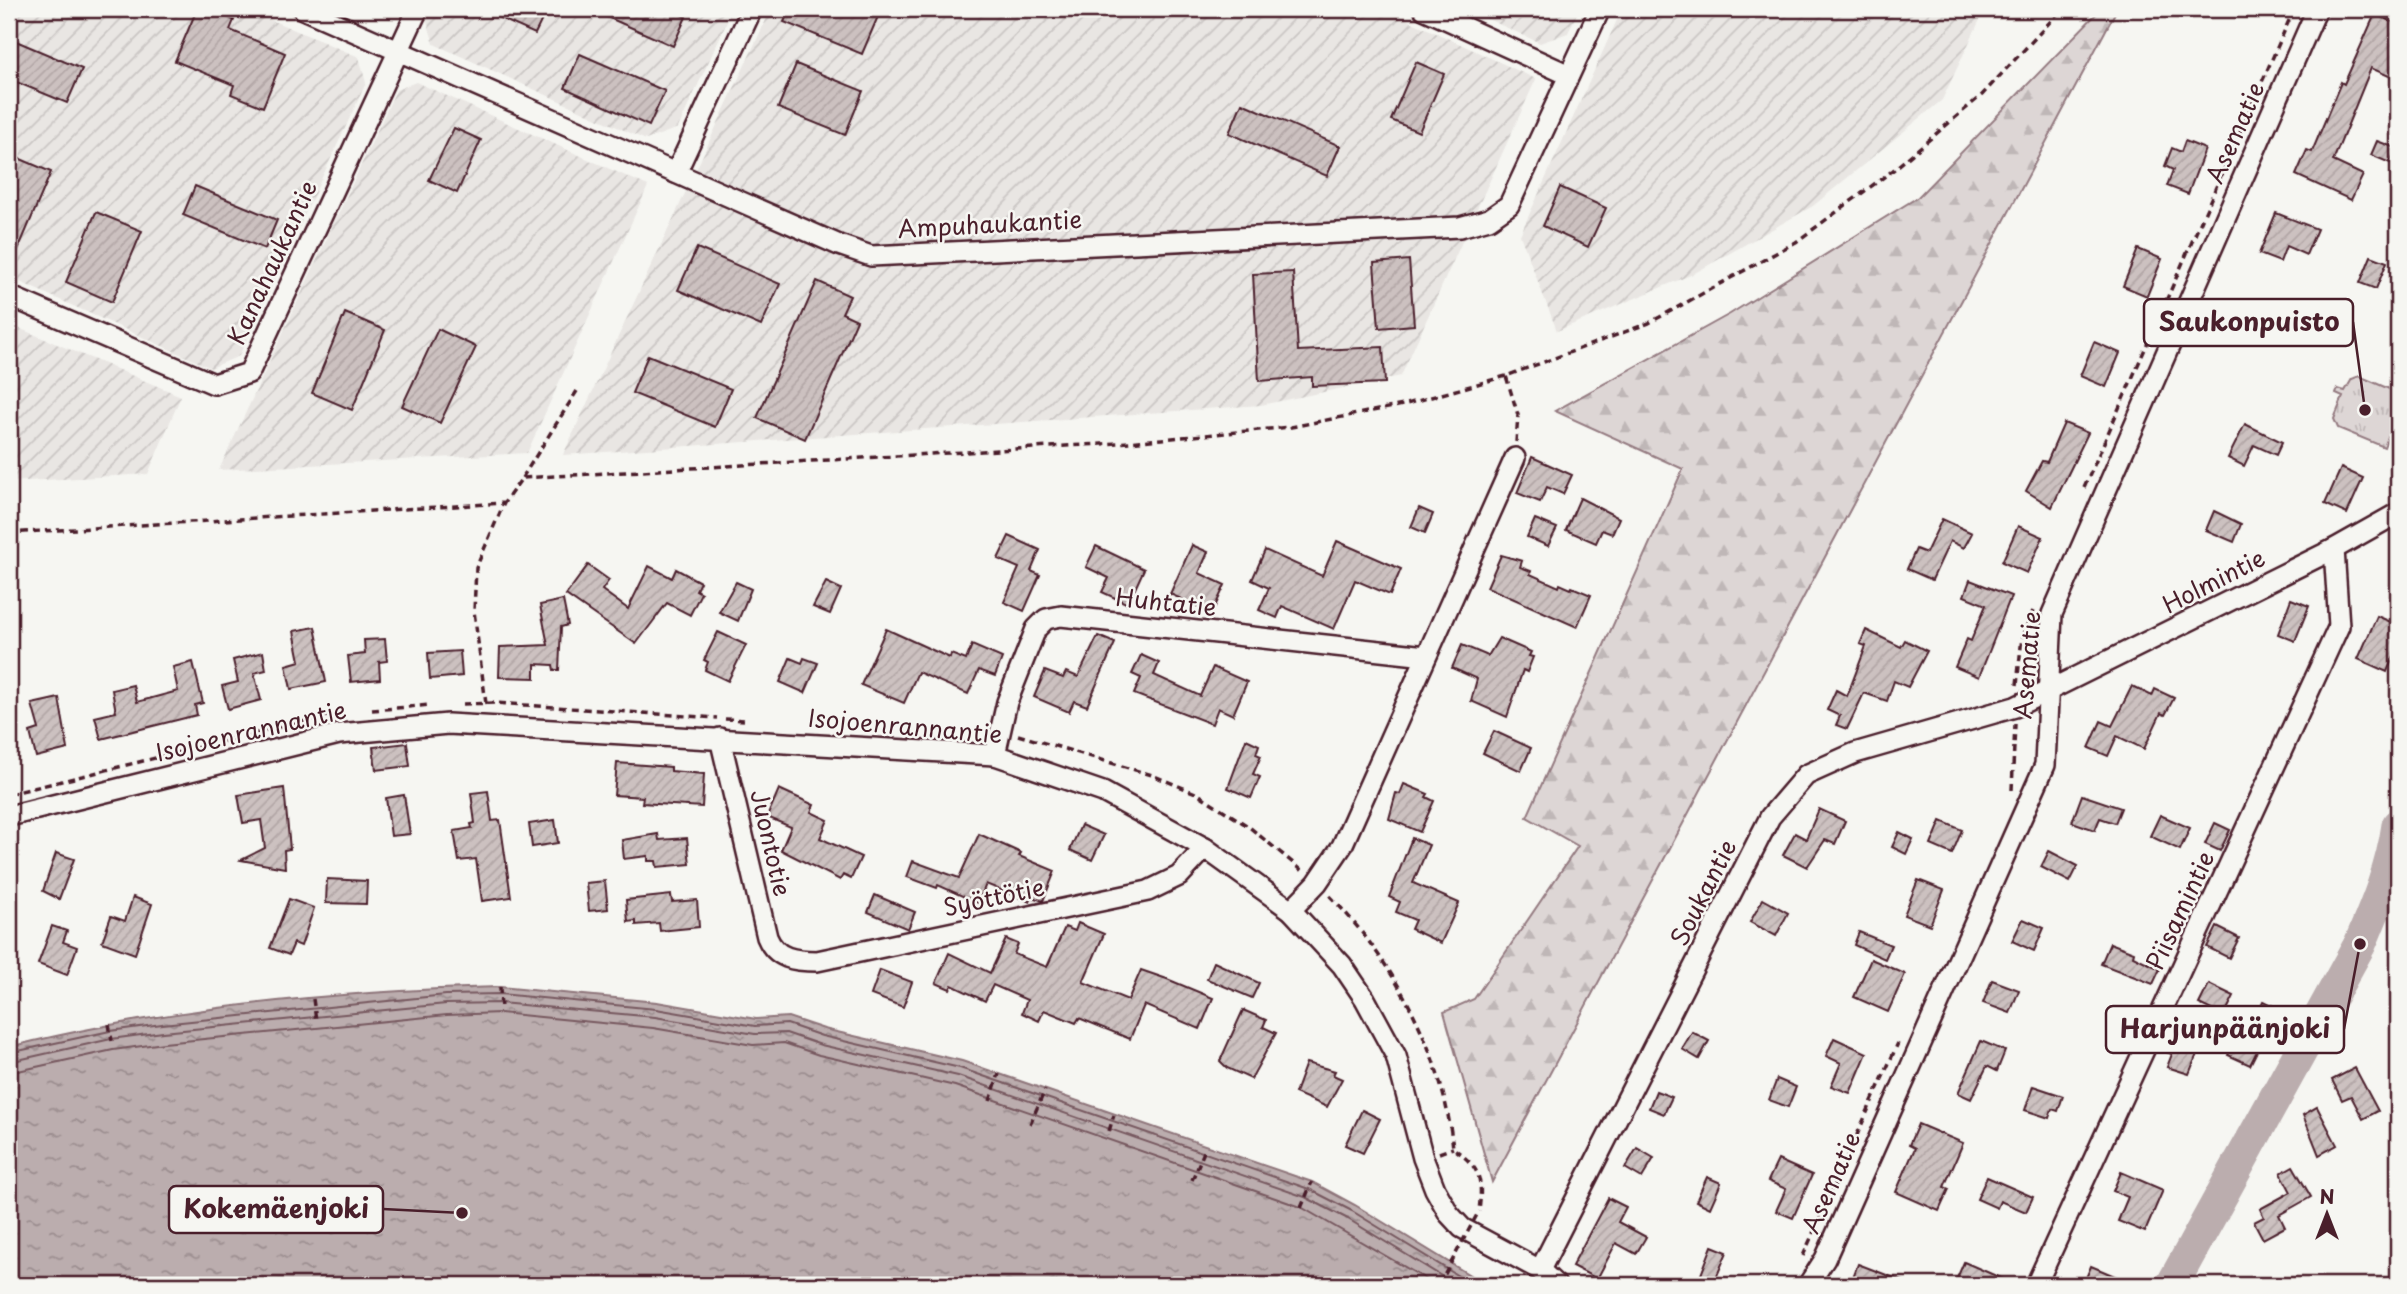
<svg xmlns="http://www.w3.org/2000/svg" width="2407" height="1294" font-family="'Playpen Sans',sans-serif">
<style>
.industrial{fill:url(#industrial-furrows)}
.forest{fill:url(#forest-firs);stroke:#947a80;stroke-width:2}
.park{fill:url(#park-tufts);stroke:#947a80;stroke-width:2}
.water{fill:url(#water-ripples);stroke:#8e747a;stroke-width:2}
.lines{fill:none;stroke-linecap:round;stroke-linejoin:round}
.shore{stroke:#77585f;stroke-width:2}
.river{stroke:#bbadae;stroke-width:33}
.building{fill:url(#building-hatch);stroke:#4a1f2b;stroke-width:2}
.street-casing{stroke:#4a1f2b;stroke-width:24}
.path{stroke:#4a1f2b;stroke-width:3.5;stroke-dasharray:7 5;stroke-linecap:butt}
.street{stroke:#f6f6f2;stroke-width:19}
.path-bridge{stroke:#4a1f2b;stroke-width:3.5;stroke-dasharray:7 5;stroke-linecap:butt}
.labels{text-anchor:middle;stroke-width:5;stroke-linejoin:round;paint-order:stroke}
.street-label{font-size:24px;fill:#4a1f2b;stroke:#f6f6f2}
.leader{fill:none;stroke:#4a1f2b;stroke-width:2.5}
.callout-dot{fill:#4a1f2b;stroke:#f6f6f2;stroke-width:2.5}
.callout{fill:#f6f6f2;stroke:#4a1f2b;stroke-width:2.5}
.callout-label{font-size:26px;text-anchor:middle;font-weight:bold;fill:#4a1f2b}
</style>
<defs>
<pattern id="industrial-furrows" width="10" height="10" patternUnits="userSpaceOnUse" patternTransform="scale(1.75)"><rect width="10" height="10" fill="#e9e6e3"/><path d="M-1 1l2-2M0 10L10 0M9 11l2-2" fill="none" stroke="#c9c5c3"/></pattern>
<pattern id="forest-firs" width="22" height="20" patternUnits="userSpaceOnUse" patternTransform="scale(1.75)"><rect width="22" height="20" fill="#ddd6d5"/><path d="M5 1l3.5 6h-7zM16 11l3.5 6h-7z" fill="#bfb7b7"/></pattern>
<pattern id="park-tufts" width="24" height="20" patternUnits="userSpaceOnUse" patternTransform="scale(1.75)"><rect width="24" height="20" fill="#ddd6d5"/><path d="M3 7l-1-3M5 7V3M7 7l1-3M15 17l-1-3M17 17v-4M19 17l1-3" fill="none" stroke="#bfb7b7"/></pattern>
<pattern id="water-ripples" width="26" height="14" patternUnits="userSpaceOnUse" patternTransform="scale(1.75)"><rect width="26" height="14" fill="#bbadae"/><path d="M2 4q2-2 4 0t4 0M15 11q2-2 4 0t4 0" fill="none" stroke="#9a8c8e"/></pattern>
<pattern id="building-hatch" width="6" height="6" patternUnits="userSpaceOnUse" patternTransform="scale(1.75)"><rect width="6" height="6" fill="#ccc1c0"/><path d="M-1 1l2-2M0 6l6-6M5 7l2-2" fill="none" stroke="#b1a5a5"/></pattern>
</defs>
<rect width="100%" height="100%" fill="#f6f6f2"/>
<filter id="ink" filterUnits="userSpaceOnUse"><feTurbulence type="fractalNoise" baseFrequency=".0143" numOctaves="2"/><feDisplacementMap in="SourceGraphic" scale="14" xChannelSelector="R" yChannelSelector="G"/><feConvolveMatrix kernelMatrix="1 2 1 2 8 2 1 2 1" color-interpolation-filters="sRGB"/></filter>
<g filter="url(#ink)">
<!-- industrial -->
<g class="industrial">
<polygon points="9,9 245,9 359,57 366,83 239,356 211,368 9,277"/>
<polygon points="430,9 733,9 678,128 646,140 434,44 426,18"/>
<polygon points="771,9 1384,9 1536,79 1401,376 1261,405 563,455"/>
<polygon points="1466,9 1579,9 1568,33 1540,43"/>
<polygon points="1622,9 1985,9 1942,100 1813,206 1693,274 1557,331 1520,235"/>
<polygon points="416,82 648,186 527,453 219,470 396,90"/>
<polygon points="9,324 181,396 148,474 9,482"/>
</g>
<!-- forest -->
<polygon class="forest" points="2101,9 2117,9 1492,1182 1444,1012 1474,999 1578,846 1527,817 1683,469 1555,411 1730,314 1918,197"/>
<!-- park -->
<polygon class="park" points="2359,376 2394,391 2391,429 2384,447 2338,428 2334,419 2343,397 2336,394 2338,389 2345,391 2352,379"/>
<!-- water -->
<path class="water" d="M500,987l157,15 99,17 32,-2 36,12 138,32 350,121 43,23 131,80h-1477v-238c156,-39 330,-56 491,-60z"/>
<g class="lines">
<!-- shore -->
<g class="shore">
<polyline points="9,1053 110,1031 162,1024 446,995 500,994 656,1009 755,1026 787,1024 822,1036 960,1068 1309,1189 1352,1211 1473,1285"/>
<polyline points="9,1062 111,1039 163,1032 446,1004 500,1003 655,1017 755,1034 786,1033 821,1045 958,1076 1305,1197 1348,1219 1456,1285"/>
<polyline points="9,1073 113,1050 164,1043 447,1015 500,1013 653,1028 753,1045 784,1043 819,1055 955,1086 1301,1207 1436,1285"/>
</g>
<!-- river -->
<path class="river" d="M2172,1285l188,-341c17,-40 32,-76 38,-119"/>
</g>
<!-- building -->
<g class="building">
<polygon points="197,9 206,9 234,20 230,30 285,53 263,107 231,94 234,85 175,61"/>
<polygon points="480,9 547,9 535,34"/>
<polygon points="589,9 668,9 686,17 673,46"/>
<polygon points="790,9 867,9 879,14 862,54 784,22"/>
<polygon points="2375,14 2398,24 2398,80 2371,68 2333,161 2363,175 2351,200 2296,175 2307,150 2312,152 2341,82 2344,84"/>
<polygon points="9,38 82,69 67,103 9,79"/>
<polygon points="580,54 665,91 649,126 565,88"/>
<polygon points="1416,62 1444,74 1419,132 1391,120"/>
<polygon points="796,64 863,91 845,135 778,108"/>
<polygon points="1242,103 1340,146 1327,176 1229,133"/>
<polygon points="454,128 481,140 457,193 429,180"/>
<polygon points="2185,141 2205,149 2188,194 2167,186 2173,170 2165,166 2172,148 2181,152"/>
<polygon points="2377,141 2396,148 2390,163 2371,155"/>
<polygon points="9,154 51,172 9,271"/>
<polygon points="195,186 277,220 265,249 183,215"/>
<polygon points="1560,187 1606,208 1588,247 1543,226"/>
<polygon points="96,212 142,231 112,302 66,282"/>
<polygon points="2276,213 2317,229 2306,255 2286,246 2280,262 2259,254"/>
<polygon points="697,248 780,284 761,326 678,290"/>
<polygon points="2138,249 2162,259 2147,296 2123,286"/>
<polygon points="2371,256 2387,262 2376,289 2360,283"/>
<polygon points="1409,260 1414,325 1379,328 1374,263"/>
<polygon points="1293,272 1298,351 1383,347 1385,383 1312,386 1312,377 1259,381 1253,274"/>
<polygon points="817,281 850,296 842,313 857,320 805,439 757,418"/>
<polygon points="345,313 385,330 352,410 312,393"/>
<polygon points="438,329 476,347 440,423 402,406"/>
<polygon points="2094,342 2120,353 2106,387 2080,376"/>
<polygon points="648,355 731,389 715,427 632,393"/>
<polygon points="2064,423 2088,433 2052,507 2026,491 2042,461 2047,462"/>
<polygon points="2245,424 2282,442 2276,455 2254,445 2244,466 2228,458"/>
<polygon points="1532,457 1572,475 1563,494 1547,487 1540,502 1517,493"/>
<polygon points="2341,468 2363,478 2347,514 2325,504"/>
<polygon points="1580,498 1619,518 1612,534 1602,530 1596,543 1566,530"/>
<polygon points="1419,508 1433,514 1425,533 1411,527"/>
<polygon points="2214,511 2241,524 2234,542 2206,530"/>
<polygon points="1535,519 1557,528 1548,546 1527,537"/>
<polygon points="1942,519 1972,533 1964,548 1950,541 1932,580 1907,569 1916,549 1926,553"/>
<polygon points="2018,526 2043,537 2027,573 2002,562"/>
<polygon points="1009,536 1040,550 1031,571 1040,575 1024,611 1004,602 1019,568 998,559"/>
<polygon points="1337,541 1401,569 1390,595 1355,580 1334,629 1282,606 1277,618 1259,610 1269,588 1252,580 1265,550 1322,576"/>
<polygon points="1192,545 1208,552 1199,573 1225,585 1212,613 1170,594"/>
<polygon points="1096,546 1144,569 1128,604 1102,592 1109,578 1086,567"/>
<polygon points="1501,555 1522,561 1520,567 1531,571 1530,574 1559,587 1560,584 1571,589 1572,587 1591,595 1577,627 1487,587"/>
<polygon points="588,565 609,580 602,590 628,609 649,566 672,578 676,569 700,582 696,590 701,593 690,615 667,603 636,644 566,595"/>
<polygon points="1970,580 2011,596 1979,677 1955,667 1967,639 1971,641 1986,605 1964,596"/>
<polygon points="736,582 751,589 738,621 719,612"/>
<polygon points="826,582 841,589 830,614 813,607"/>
<polygon points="2291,599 2309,606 2295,641 2278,634"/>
<polygon points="563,600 568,625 561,627 559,670 554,670 553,665 535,664 535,678 499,677 500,647 548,645 540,605"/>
<polygon points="2377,616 2398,625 2398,646 2387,672 2358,659"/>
<polygon points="315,627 326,682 291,689 286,665 300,661 294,631"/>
<polygon points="886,629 950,658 951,654 966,660 972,645 1002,658 995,676 979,670 968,694 918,672 904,703 861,685"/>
<polygon points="1866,630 1901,647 1905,640 1927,651 1908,687 1894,681 1887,701 1864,693 1847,729 1836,725 1840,716 1827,710 1836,690 1847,696 1866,646 1860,644"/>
<polygon points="718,632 746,645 728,681 705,670 708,662 704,660"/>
<polygon points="1098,636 1115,643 1087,706 1074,701 1069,712 1034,697 1045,671 1063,678 1066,672 1078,677"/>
<polygon points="1499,638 1531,652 1529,656 1533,657 1527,672 1523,670 1507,717 1471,701 1477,679 1452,668 1462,645 1488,656"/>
<polygon points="385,639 387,661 379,662 380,679 351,682 348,656 365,654 364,640"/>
<polygon points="460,651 462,676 430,679 428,653"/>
<polygon points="263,652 266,670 254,673 261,700 228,709 222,686 238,682 233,660"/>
<polygon points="1141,655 1159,663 1154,675 1200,696 1213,667 1247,682 1233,715 1218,708 1212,724 1134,694 1141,678 1132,674"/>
<polygon points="790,658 802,663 804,658 818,663 805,693 780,682"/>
<polygon points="193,662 203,703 195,705 197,715 101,739 95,717 116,712 112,690 133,685 137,702 178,691 173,667"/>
<polygon points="2132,686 2152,696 2155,689 2174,698 2165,715 2161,713 2144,749 2117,736 2108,756 2089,748 2101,721 2112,726"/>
<polygon points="59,698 68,749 36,757 30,732 39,729 32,704"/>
<polygon points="1494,731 1531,748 1521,771 1483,753"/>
<polygon points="1246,739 1259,745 1256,754 1261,756 1253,774 1260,777 1251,798 1228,788"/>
<polygon points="407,743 410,766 376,770 373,747"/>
<polygon points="617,763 671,767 671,771 704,774 702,807 642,803 643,797 614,795"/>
<polygon points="1404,784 1428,794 1426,797 1434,801 1420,832 1389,819 1396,793 1400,794"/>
<polygon points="284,788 290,849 284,850 285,868 241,860 265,848 261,820 243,823 238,795"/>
<polygon points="779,789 814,805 811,812 828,820 820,838 861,857 851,879 843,875 840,880 781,850 791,827 767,817"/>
<polygon points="488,791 492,821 500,820 511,897 482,901 476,859 459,861 454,831 472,828 471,824 475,823 471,793"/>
<polygon points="404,795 410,834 391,836 386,798"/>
<polygon points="2082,795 2121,808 2115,823 2100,818 2095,830 2072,822"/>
<polygon points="1819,809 1845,821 1835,844 1825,840 1807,867 1783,855 1795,833 1806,839"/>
<polygon points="2160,815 2190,828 2180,850 2150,836"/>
<polygon points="555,820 558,843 532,847 529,824"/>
<polygon points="1941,821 1962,830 1952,854 1931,845"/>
<polygon points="2215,823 2230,830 2220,851 2205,844"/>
<polygon points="1081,825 1104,835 1092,860 1070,850"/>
<polygon points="1899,832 1913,839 1906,854 1892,847"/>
<polygon points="658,834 659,840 687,838 690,864 657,867 656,861 648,861 648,856 624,859 622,840"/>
<polygon points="979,834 1021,853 1019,856 1055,871 1043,901 1032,897 1030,902 986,884 978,903 938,885 937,888 907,877 913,861 959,878"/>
<polygon points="1412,838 1429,845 1413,883 1459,903 1441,943 1411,929 1415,920 1396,912 1400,902 1389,897"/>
<polygon points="2049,851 2078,866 2070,882 2041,867"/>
<polygon points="56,853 74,859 59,899 43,891"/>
<polygon points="327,879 367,881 366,904 326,903"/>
<polygon points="1918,880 1944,890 1930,925 1904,915"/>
<polygon points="605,881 608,909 589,911 586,883"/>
<polygon points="671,895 672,902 697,900 699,927 660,931 659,923 636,925 636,921 628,922 626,900"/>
<polygon points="875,895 915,912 908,929 868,912"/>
<polygon points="133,897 152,904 135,954 102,942 111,916 125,921"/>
<polygon points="289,899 314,908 301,946 294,943 289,955 270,948"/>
<polygon points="1763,899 1788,913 1776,936 1750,922"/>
<polygon points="2023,919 2044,928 2034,951 2012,941"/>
<polygon points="1078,923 1104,934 1083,982 1128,1000 1141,970 1167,979 1213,998 1200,1029 1144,1005 1130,1039 1079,1018 1076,1023 1044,1010 1039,1021 1022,1013 1027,1000 993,985 985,1001 952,985 950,989 936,983 949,953 990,973 1006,939 1018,944 1014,954 1047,967 1065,927 1075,931"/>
<polygon points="52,926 67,931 63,942 77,947 67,975 38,964"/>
<polygon points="2217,927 2239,938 2229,958 2207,947"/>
<polygon points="1859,932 1891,945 1885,959 1854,945"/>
<polygon points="2110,943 2134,952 2133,956 2160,969 2153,984 2101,964"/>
<polygon points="1871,959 1905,974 1888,1012 1854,997"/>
<polygon points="1214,962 1259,983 1252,998 1207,979"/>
<polygon points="880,970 912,982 903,1007 871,995"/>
<polygon points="1992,980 2019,990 2010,1013 1983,1003"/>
<polygon points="2209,984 2234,996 2224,1016 2199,1004"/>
<polygon points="2263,1001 2283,1011 2273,1034 2267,1031 2250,1065 2228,1055 2236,1038 2244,1042"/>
<polygon points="1243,1010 1266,1020 1263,1027 1276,1033 1251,1079 1227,1068 1220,1061"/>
<polygon points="2169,1027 2188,1035 2183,1048 2197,1054 2189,1074 2167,1067 2172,1054 2160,1050"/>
<polygon points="1692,1032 1709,1041 1699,1059 1682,1049"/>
<polygon points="1834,1038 1867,1053 1850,1093 1831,1086 1841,1063 1826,1056"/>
<polygon points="1981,1041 2005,1051 1997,1071 1987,1066 1971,1099 1958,1093"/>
<polygon points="1306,1063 1335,1071 1333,1075 1342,1079 1327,1107 1295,1093"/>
<polygon points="2355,1068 2378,1111 2363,1119 2351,1096 2342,1100 2332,1080"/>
<polygon points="1777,1079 1796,1087 1788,1107 1769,1100"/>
<polygon points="2033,1086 2063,1096 2058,1111 2052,1109 2049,1118 2025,1110"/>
<polygon points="1656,1091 1672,1097 1664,1114 1649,1108"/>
<polygon points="2317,1107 2337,1145 2319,1155 2303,1115"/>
<polygon points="1362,1110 1380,1119 1363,1153 1345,1145"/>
<polygon points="1918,1124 1963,1143 1944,1187 1949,1189 1939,1211 1896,1192 1915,1148 1909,1145"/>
<polygon points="1637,1148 1654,1158 1642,1178 1625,1168"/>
<polygon points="1778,1160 1812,1175 1793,1218 1776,1211 1786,1189 1768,1181"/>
<polygon points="2293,1166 2311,1197 2279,1215 2285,1227 2263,1239 2254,1222 2264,1217 2260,1209 2291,1192 2281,1173"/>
<polygon points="2121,1172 2163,1190 2145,1232 2118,1221 2128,1197 2113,1191"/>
<polygon points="1707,1177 1721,1183 1710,1208 1696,1201"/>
<polygon points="1987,1177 2033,1197 2026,1212 2000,1201 1997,1208 1977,1199"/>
<polygon points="1608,1198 1626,1207 1618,1222 1646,1237 1636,1254 1616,1243 1597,1279 1572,1266"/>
<polygon points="1712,1246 1727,1252 1713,1285 1697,1285"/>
<polygon points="1964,1262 2017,1285 1954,1285"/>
<polygon points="1858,1264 1910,1284 1910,1285 1850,1285"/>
<polygon points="2091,1266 2136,1285 2083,1285"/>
</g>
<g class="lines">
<!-- street casing -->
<g class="street-casing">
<g id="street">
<polyline points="303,9 839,245 871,256 1460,227 1489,219 1509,205 1600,9"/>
<polyline points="1424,9 1569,75"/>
<polyline points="676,173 752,9"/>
<polyline points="9,296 214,384 249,373 418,9"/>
<path d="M720,738l47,199c9,22 28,24 50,24l331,-70 31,-15 26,-28"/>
<polyline points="995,755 1007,702 1036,629 1046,619 1061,616 1426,656"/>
<polyline points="9,816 339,734 448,724 995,755 1103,792 1205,848 1291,910 1342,965 1365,999 1396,1056 1423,1158 1435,1189 1449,1214 1462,1228 1540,1270 1556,1285"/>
<polyline points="1291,910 1317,883 1342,846 1515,458"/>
<polyline points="1540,1270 1770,817 1806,775 1855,753 2015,707 2334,549 2398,513"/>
<polyline points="1808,1285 1825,1259 2045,765 2052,614 2317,9"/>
<polyline points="2036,1285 2339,626 2334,549"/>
</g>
</g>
<!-- path -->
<g class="path">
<polyline points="1516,442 1518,415 1506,376 1649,323 1796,242 1892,171 1982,95 2062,9"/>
<polyline points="522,478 577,391"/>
<polyline points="2084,488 2294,9"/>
<polyline points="9,533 504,503 522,478 1118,443 1291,427 1403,405 1506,376"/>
<polyline points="2017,685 2022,637 2033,611"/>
<polyline points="463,704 495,703 717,718"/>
<polyline points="486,704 474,611 476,568 504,503"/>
<polyline points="372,710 431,705"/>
<polyline points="725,719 745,720"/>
<polyline points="1018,735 1152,775 1198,794 1248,826 1304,872"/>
<polyline points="2012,790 2015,724"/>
<polyline points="9,794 330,715"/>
<path d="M1330,896c66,68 113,158 123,252 27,20 30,29 26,63"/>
<polyline points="500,987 501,1011"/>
<polyline points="313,999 316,1020"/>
<polyline points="109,1024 112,1041"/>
<polyline points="990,1101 999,1074"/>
<polyline points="1030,1124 1045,1090"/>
<polyline points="1109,1131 1114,1115"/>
<polyline points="1439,1153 1453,1148"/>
<polyline points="1192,1180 1206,1147"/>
<polyline points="1301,1208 1312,1182"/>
<polyline points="1803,1256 1898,1043"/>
</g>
<!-- street -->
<use href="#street" class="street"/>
<!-- path-bridge -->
<polyline class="path-bridge" points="1439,1285 1479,1211"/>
</g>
</g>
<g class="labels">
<!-- street labels -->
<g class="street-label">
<text transform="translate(2236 133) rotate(-66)" y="8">Asematie</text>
<text transform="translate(990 225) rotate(-3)" y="8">Ampuhaukantie</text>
<text transform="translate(273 263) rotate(-65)" y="8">Kanahaukantie</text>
<text transform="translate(2214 582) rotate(-27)" y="8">Holmintie</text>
<text transform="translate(1166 603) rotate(6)" y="8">Huhtatie</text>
<text transform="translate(2028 665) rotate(-85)" y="8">Asematie</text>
<text transform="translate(905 727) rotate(5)" y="8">Isojoenrannantie</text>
<text transform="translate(251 732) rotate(-13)" y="8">Isojoenrannantie</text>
<text transform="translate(770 843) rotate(77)" y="8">Juontotie</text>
<text transform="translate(1704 893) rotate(-63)" y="8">Soukantie</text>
<text transform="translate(994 898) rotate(-12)" y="8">Syöttötie</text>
<text transform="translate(2181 911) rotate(-65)" y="8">Piisamintie</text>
<text transform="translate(1832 1183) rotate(-66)" y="8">Asematie</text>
</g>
</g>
<!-- callouts -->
<path class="leader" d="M2365 410L2353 322M2360 944L2344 1029M462 1213L383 1209"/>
<g class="callout-dot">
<circle cx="2365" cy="410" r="7"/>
<circle cx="2360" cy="944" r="7"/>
<circle cx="462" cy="1213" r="7"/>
</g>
<g class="callout">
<rect x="2144" y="299" width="209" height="47" rx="7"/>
<rect x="2106" y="1006" width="238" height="47" rx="7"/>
<rect x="169" y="1186" width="214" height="47" rx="7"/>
</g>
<g class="callout-label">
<text x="2249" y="331">Saukonpuisto</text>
<text x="2225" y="1038">Harjunpäänjoki</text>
<text x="276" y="1218">Kokemäenjoki</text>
</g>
<!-- margin -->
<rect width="2407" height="1294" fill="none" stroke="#f6f6f2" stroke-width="35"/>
<rect x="18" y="18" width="2372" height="1259" fill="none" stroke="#4a1f2b" stroke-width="2.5" filter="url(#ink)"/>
<!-- north arrow -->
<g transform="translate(2327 1214)" stroke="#f6f6f2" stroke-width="5" paint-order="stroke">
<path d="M0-5L12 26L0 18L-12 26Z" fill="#4a1f2b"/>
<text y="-10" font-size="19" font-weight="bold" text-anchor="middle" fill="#4a1f2b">N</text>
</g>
</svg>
